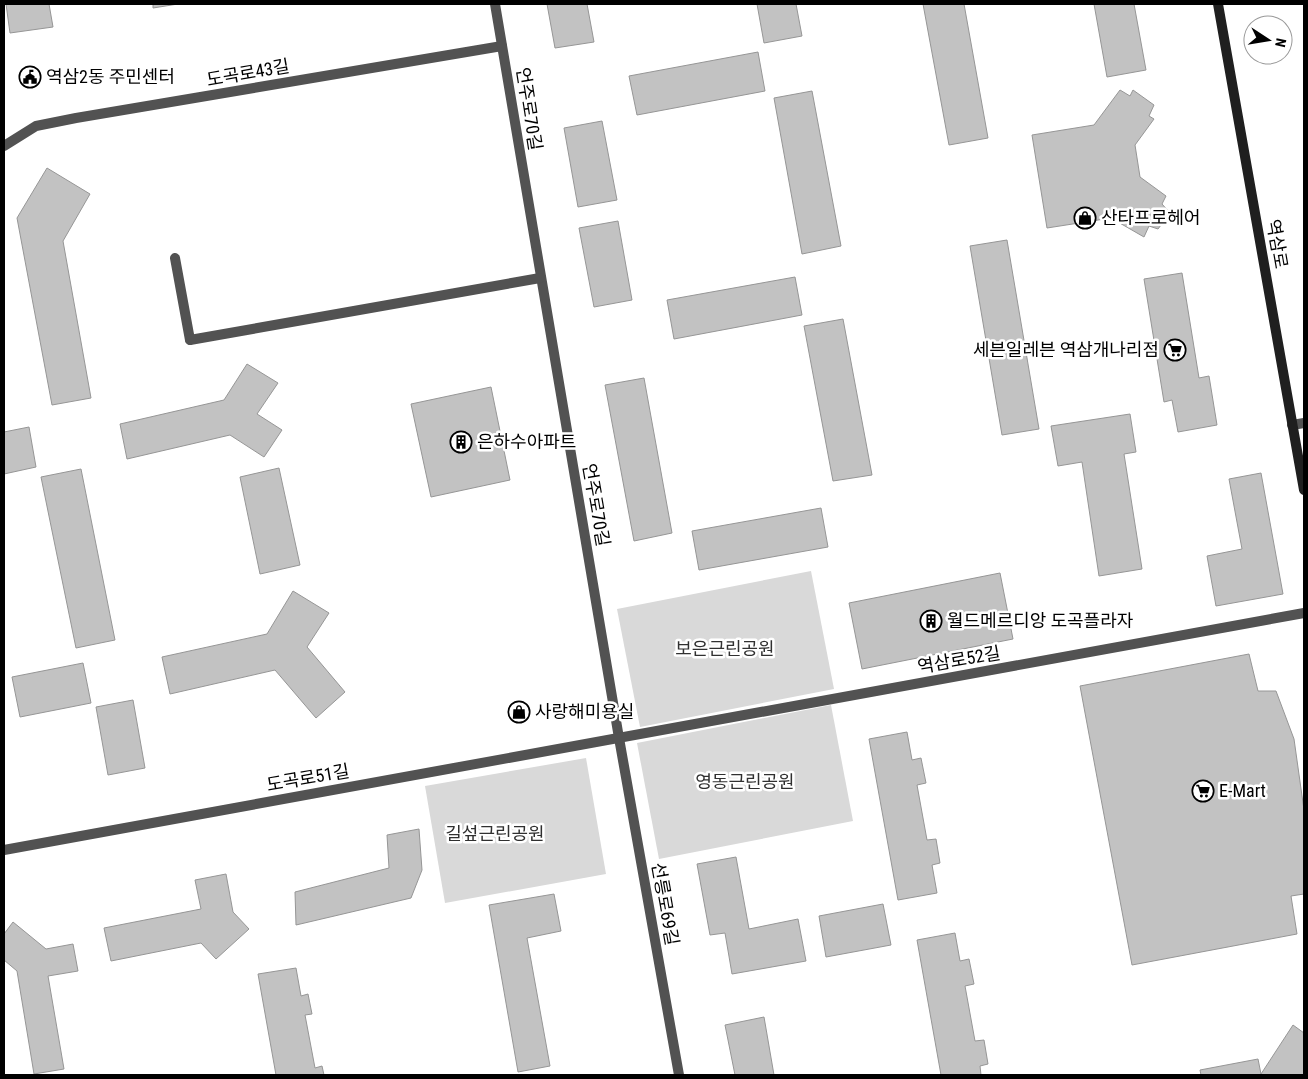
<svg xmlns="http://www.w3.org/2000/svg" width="1308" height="1079" font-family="'Roboto Condensed','Noto Sans KR',sans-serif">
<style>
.green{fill:#d9d9d9}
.building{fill:#c2c2c2;stroke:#969696}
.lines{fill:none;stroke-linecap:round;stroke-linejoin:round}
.service{stroke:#525252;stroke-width:10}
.minor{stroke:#525252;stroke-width:10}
.secondary{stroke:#1f1f1f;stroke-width:10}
.labels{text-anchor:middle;stroke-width:5;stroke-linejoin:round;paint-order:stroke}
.street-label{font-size:18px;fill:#000;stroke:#fff}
.poi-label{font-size:18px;fill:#000;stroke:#fff;text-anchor:start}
.park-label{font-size:18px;fill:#303030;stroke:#fff}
</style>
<rect width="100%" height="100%" fill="#fff"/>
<!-- green -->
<g class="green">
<polygon points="811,571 834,689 640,727 617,609"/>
<polygon points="831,705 853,821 659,859 637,743"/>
<polygon points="586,758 606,874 445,903 425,786"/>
</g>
<!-- building -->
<g class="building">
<polygon points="6,4 49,4 53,27 10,33"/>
<polygon points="153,4 178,4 153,8"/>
<polygon points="547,4 587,4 594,42 555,48"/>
<polygon points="757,4 796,4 802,36 764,43"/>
<polygon points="923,4 964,4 988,138 949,145"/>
<polygon points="1094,4 1134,4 1146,70 1107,77"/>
<polygon points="758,52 765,91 637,115 629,76"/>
<polygon points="1120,90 1130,96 1133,90 1154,105 1149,116 1154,119 1135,145 1140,177 1166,196 1162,204 1170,213 1158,229 1149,226 1144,237 1111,218 1047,228 1032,135 1094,125"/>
<polygon points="812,91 841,246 802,254 774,98"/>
<polygon points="602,121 617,200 578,207 564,128"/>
<polygon points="47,168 90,194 63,241 91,398 52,405 17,218"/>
<polygon points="618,221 632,300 594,307 579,228"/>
<polygon points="1007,240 1039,429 1002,435 970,246"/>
<polygon points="1182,273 1199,378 1209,376 1217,425 1178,432 1172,400 1164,402 1144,279"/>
<polygon points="795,277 802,315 674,339 667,300"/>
<polygon points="843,319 872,475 833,481 804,326"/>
<polygon points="247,364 278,383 257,414 282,430 264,457 230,435 127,459 120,424 224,400"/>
<polygon points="644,378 672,533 634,541 605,385"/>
<polygon points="491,387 510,480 431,497 411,404"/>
<polygon points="1130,414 1136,452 1124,454 1142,569 1099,576 1082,462 1058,466 1051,426"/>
<polygon points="29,427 36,467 4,474 4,432"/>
<polygon points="279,468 300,565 260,574 240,477"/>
<polygon points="81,469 115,640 76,648 41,477"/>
<polygon points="1261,473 1283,594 1216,606 1207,556 1242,549 1229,479"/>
<polygon points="821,508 828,547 699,570 692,531"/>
<polygon points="1000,573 1013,639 862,669 849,603"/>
<polygon points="293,591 329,613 307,647 345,692 316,718 275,670 170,694 162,657 267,634"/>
<polygon points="1249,654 1258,691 1276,691 1294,739 1304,810 1304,894 1291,896 1297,934 1132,965 1080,686"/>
<polygon points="83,663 91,703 20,717 12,677"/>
<polygon points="133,700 145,768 108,775 96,707"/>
<polygon points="907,732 912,760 921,758 926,783 917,785 927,840 936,839 940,863 932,865 937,893 898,900 869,739"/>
<polygon points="419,829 422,870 411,898 296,925 295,892 389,868 387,835"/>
<polygon points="736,857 749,929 798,919 806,961 732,974 725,933 710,935 697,864"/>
<polygon points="226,874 233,912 249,929 216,959 201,943 111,961 104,928 201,909 195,880"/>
<polygon points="554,894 561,931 527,938 550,1066 518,1072 489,905"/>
<polygon points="883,904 891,945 826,957 819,916"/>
<polygon points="13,922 46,949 73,944 78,971 48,976 64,1069 34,1074 17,971 4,960 4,934"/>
<polygon points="955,933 960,961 969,959 974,984 965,986 975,1041 984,1040 988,1064 980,1066 981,1075 941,1075 917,940"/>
<polygon points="296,968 301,996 308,994 312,1014 305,1015 315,1068 322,1066 324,1075 276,1075 258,974"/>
<polygon points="764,1017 774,1075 735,1075 725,1025"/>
<polygon points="1293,1025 1304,1033 1304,1075 1201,1075 1200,1070 1258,1059 1261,1074"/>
</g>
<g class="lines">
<!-- service -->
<g class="service">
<polyline points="4,146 36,126 76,118 502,46"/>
<polyline points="175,258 190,340"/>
</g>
<!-- minor -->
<g class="minor">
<polyline points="495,4 619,738 679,1075"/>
<polyline points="190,340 540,278"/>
<polyline points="1292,425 1304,423"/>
<polyline points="4,850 1304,613"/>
</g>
<!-- secondary -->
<polyline class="secondary" points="1218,4 1304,490"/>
</g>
<!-- icons -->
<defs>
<g id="civic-ring" transform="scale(1.125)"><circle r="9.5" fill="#fff" stroke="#000" stroke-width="1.5"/><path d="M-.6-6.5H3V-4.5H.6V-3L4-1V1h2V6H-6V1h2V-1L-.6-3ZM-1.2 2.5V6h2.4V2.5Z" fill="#000"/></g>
<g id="shop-ring" transform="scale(1.125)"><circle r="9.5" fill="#fff" stroke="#000" stroke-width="1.5"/><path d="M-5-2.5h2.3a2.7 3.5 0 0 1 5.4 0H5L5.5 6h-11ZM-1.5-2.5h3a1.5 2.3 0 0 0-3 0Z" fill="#000"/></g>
<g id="supermarket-ring" transform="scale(1.125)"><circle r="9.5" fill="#fff" stroke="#000" stroke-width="1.5"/><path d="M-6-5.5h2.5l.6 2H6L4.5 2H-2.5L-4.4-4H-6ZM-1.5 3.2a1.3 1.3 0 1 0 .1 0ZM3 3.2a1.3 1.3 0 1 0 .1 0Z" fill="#000"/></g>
<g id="building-ring" transform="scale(1.125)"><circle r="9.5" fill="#fff" stroke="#000" stroke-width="1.5"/><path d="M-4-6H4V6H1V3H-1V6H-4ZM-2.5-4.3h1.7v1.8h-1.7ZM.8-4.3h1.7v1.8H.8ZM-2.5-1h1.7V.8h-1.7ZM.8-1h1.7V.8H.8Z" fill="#000"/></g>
</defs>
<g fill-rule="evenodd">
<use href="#civic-ring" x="30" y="77"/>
<use href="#shop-ring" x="1085" y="218"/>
<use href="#supermarket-ring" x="1175" y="350"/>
<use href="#building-ring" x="461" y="442"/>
<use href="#building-ring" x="931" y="621"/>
<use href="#shop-ring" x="519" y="712"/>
<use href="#supermarket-ring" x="1203" y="791"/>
</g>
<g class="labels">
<!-- street labels -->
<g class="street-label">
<text transform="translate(248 73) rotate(-10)" y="6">도곡로43길</text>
<text transform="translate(529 109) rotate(81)" y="6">언주로70길</text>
<text transform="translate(1277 244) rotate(80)" y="6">역삼로</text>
<text transform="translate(596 505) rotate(80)" y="6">언주로70길</text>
<text transform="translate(959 660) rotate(-10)" y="6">역삼로52길</text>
<text transform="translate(308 778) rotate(-10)" y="6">도곡로51길</text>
<text transform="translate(665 904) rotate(80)" y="6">선릉로69길</text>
</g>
<!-- poi labels -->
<g class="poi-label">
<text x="46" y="83">역삼2동 주민센터</text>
<text x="1101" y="224">산타프로헤어</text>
<text x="1159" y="356" text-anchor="end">세븐일레븐 역삼개나리점</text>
<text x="477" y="448">은하수아파트</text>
<text x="947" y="627">월드메르디앙 도곡플라자</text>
<text x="535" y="718">사랑해미용실</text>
<text x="1219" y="797">E-Mart</text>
</g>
<!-- park labels -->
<g class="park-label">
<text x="725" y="655">보은근린공원</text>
<text x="745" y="788">영동근린공원</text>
<text x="495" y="840">길섶근린공원</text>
</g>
</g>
<!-- border -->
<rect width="1308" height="1079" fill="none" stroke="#000000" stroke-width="10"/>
<!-- north arrow -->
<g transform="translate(1268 40) rotate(102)"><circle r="24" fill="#ffffff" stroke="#999999"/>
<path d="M0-4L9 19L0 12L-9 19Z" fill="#000000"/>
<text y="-8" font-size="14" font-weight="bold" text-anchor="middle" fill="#000000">N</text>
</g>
</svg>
